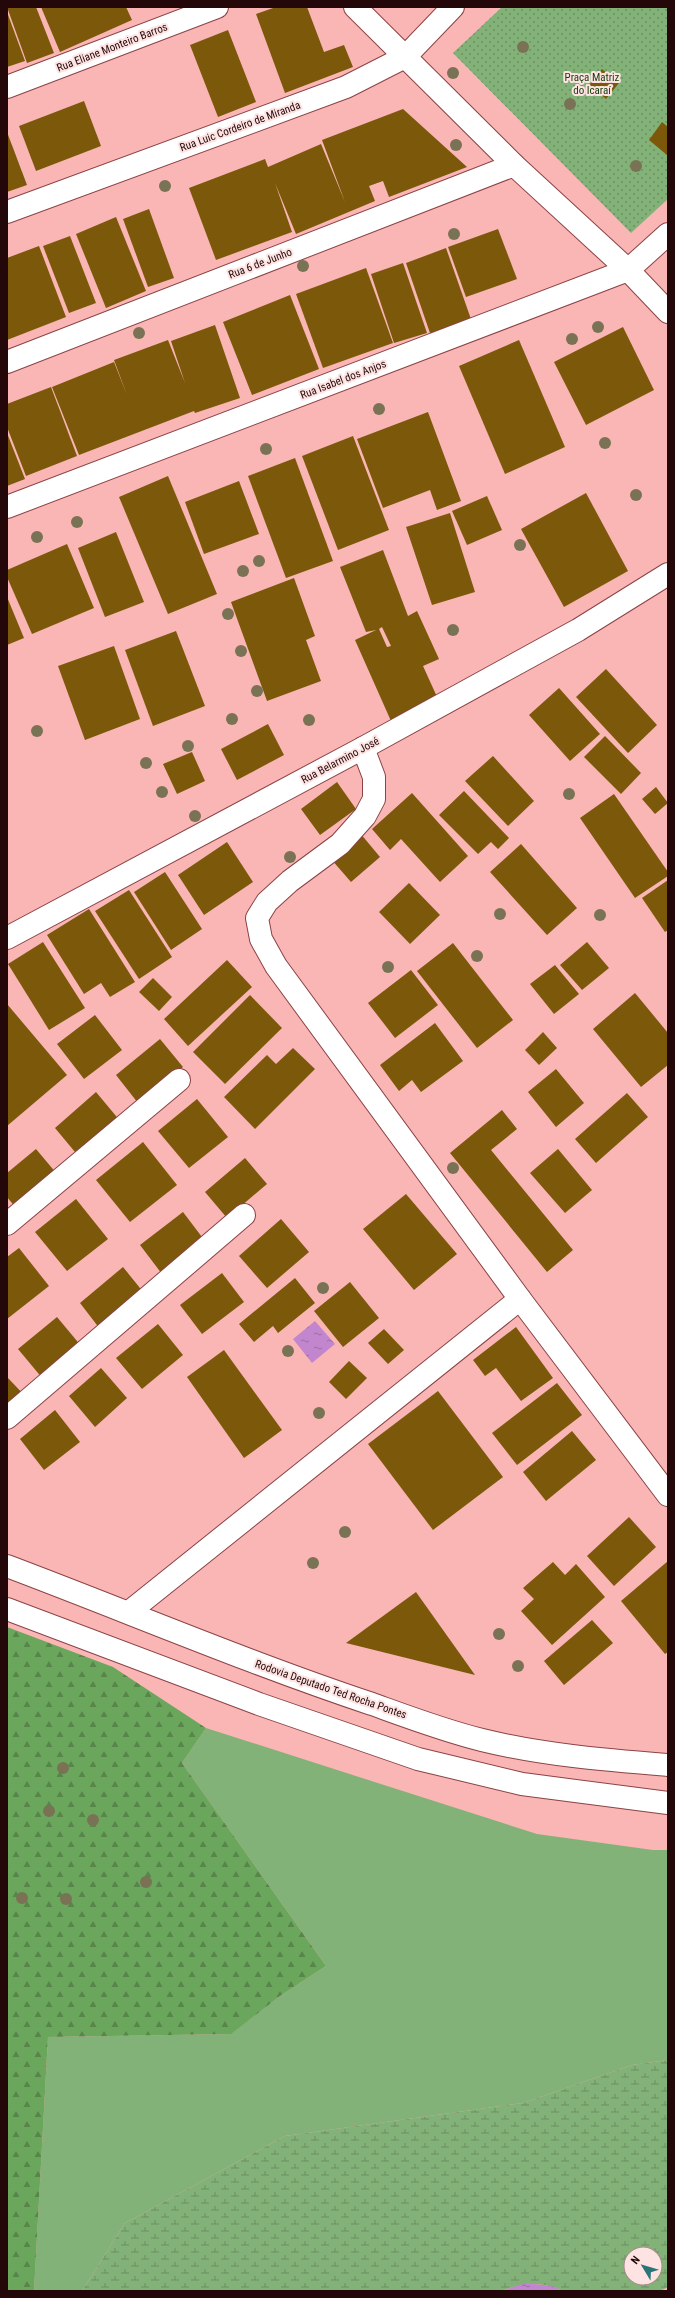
<svg xmlns="http://www.w3.org/2000/svg" width="675" height="2298" font-family="'Roboto Condensed',sans-serif">
<style>
.grass{fill:#83b278}
.forest{fill:url(#forest-firs)}
.wetland{fill:url(#wetland-marsh);fill-rule:evenodd}
.park{fill:url(#park-dots)}
.water{fill:url(#water-ripples)}
.building{fill:#7c580a;fill-rule:evenodd}
.lines{fill:none;stroke-linecap:round;stroke-linejoin:round}
.minor-casing{stroke:#8b4345;stroke-width:24}
.tertiary-casing{stroke:#8b4345;stroke-width:24}
.secondary-casing{stroke:#8b4345;stroke-width:24}
.minor{stroke:#fff;stroke-width:22}
.tertiary{stroke:#fff;stroke-width:22}
.secondary{stroke:#fff;stroke-width:22}
.tree{fill:#7a7255}
.labels{text-anchor:middle;stroke-width:4;stroke-linejoin:round;paint-order:stroke}
.street-label{font-size:11px;fill:#240809;stroke:#fee3e3}
.park-label{font-size:11px;fill:#113a06;stroke:#fee3e3}
</style>
<defs>
<pattern id="forest-firs" width="22" height="20" patternUnits="userSpaceOnUse"><rect width="22" height="20" fill="#6aa65c"/><path d="M5 1l3.5 6h-7zM16 11l3.5 6h-7z" fill="#57854a"/></pattern>
<pattern id="wetland-marsh" width="20" height="14" patternUnits="userSpaceOnUse"><rect width="20" height="14" fill="#83b278"/><path d="M1 5h8M5 5V1M11 12h8M15 12V8" fill="none" stroke="#6b8f61"/></pattern>
<pattern id="park-dots" width="8" height="8" patternUnits="userSpaceOnUse"><rect width="8" height="8" fill="#83b278"/><path d="M2 2h.1M6 6h.1" fill="none" stroke="#6b8f61" stroke-width="1.8" stroke-linecap="round"/></pattern>
<pattern id="water-ripples" width="26" height="14" patternUnits="userSpaceOnUse"><rect width="26" height="14" fill="#c286cf"/><path d="M2 4q2-2 4 0t4 0M15 11q2-2 4 0t4 0" fill="none" stroke="#9d6ca6"/></pattern>
</defs>
<rect width="100%" height="100%" fill="#fab6b5"/>
<!-- grass -->
<polygon class="grass" points="206,1728 537,1834 653,1850 668,1850 668,2060 632,2065 523,2103 285,2136 125,2223 82,2291 34,2291 48,2037 230,2034 280,1996 326,1966 182,1763"/>
<!-- forest -->
<polygon class="forest" points="7,1627 113,1667 206,1728 182,1763 326,1966 280,1996 231,2034 48,2037 34,2291 7,2291"/>
<!-- wetland -->
<path class="wetland" d="M668,2060v227l-8,4h-97c-23,-11 -40,-7 -63,0h-418l43,-68 160,-87 238,-33 109,-38zM631,2254h24v24h-24z"/>
<!-- park -->
<polygon class="park" points="502,7 668,7 668,199 631,233 453,53"/>
<!-- water -->
<g class="water">
<polygon points="315,1321 335,1344 312,1363 293,1339"/>
<polygon points="526,2283 552,2286 563,2291 500,2291"/>
</g>
<!-- building -->
<g class="building">
<polygon points="7,7 36,7 54,53 27,63"/>
<polygon points="41,7 126,7 132,20 60,52"/>
<polygon points="276,7 307,7 324,52 344,45 353,67 285,93 256,14"/>
<polygon points="7,12 25,61 7,67"/>
<polygon points="228,30 256,102 218,117 190,45"/>
<polygon points="602,69 619,83 606,99 589,85"/>
<polygon points="84,101 101,146 36,171 19,126"/>
<polygon points="403,109 467,167 389,197 383,181 369,186 375,201 296,234 275,183 292,232 216,260 189,188 265,159 268,167 321,144 345,202 322,140"/>
<polygon points="662,122 668,127 667,155 649,140"/>
<polygon points="7,132 27,185 7,192"/>
<polygon points="149,209 174,278 148,287 123,219"/>
<polygon points="116,217 146,291 106,308 76,234"/>
<polygon points="498,229 517,279 466,297 448,247"/>
<polygon points="70,236 96,303 69,313 43,246"/>
<polygon points="39,246 66,317 7,340 7,258"/>
<polygon points="446,248 472,322 431,336 406,263"/>
<polygon points="403,263 427,333 394,343 371,274"/>
<polygon points="366,268 393,343 323,368 296,294"/>
<polygon points="290,295 319,369 252,395 223,322"/>
<polygon points="215,325 240,398 195,413 194,411 79,455 52,387 114,362 127,395 114,360 168,340 185,383 171,341"/>
<polygon points="623,327 654,390 586,425 554,362"/>
<polygon points="519,340 565,447 505,474 459,366"/>
<polygon points="51,387 77,456 26,476 7,427 7,404"/>
<polygon points="428,412 461,501 437,510 430,490 383,508 357,439"/>
<polygon points="7,433 25,479 7,486"/>
<polygon points="353,436 389,530 338,550 302,456"/>
<polygon points="295,458 333,561 286,578 248,476"/>
<polygon points="168,476 217,594 168,614 119,497"/>
<polygon points="239,481 259,534 204,554 185,502"/>
<polygon points="586,493 628,571 564,607 521,529"/>
<polygon points="487,496 502,530 467,545 452,511"/>
<polygon points="450,513 475,592 432,605 406,527"/>
<polygon points="116,532 144,602 105,617 78,548"/>
<polygon points="67,544 94,608 32,634 7,577 7,570"/>
<path d="M383,550l25,66 9,-5 22,48 -16,7 15,33 -47,22 -36,-81 21,-10 -10,2 -26,-65zM382,627l9,19 -4,1 -8,-18z"/>
<polygon points="294,578 315,636 306,640 321,681 267,701 231,602"/>
<polygon points="7,597 24,638 7,645"/>
<polygon points="176,631 205,706 153,726 125,650"/>
<polygon points="114,646 140,719 85,740 58,666"/>
<polygon points="606,669 657,725 628,753 576,697"/>
<polygon points="559,688 600,734 570,761 529,715"/>
<polygon points="268,724 284,755 237,780 221,749"/>
<polygon points="605,736 641,773 621,794 584,757"/>
<polygon points="192,752 205,781 177,794 163,764"/>
<polygon points="493,756 534,801 508,826 465,781"/>
<polygon points="337,782 356,809 320,835 301,809"/>
<polygon points="656,787 668,803 655,814 642,799"/>
<polygon points="464,791 509,838 498,849 491,842 478,854 439,815"/>
<polygon points="412,793 468,856 440,882 401,839 390,850 372,829"/>
<polygon points="614,794 668,872 668,876 635,898 580,818"/>
<polygon points="360,833 380,857 351,882 331,859"/>
<polygon points="227,842 253,882 204,915 178,875"/>
<polygon points="521,844 577,908 547,935 490,872"/>
<polygon points="165,872 202,929 171,950 134,892"/>
<polygon points="668,880 668,930 665,932 642,898"/>
<polygon points="409,883 440,915 410,944 379,912"/>
<polygon points="129,890 172,957 139,979 95,911"/>
<polygon points="89,909 135,982 110,997 101,983 84,994 47,935"/>
<polygon points="43,942 85,1008 49,1030 8,964"/>
<polygon points="587,942 609,968 582,990 560,965"/>
<polygon points="453,943 513,1020 477,1048 417,971"/>
<polygon points="227,960 252,987 188,1046 164,1019"/>
<polygon points="555,965 579,994 554,1014 530,984"/>
<polygon points="411,970 438,1005 395,1038 368,1003"/>
<polygon points="153,978 172,997 159,1011 139,992"/>
<polygon points="635,993 668,1033 668,1065 641,1087 593,1029"/>
<polygon points="250,995 282,1028 225,1084 193,1052"/>
<polygon points="7,1004 67,1075 7,1126"/>
<polygon points="95,1015 122,1050 84,1079 57,1044"/>
<polygon points="435,1023 463,1061 421,1092 412,1080 399,1091 380,1065"/>
<polygon points="543,1032 557,1048 539,1065 525,1050"/>
<polygon points="160,1039 183,1067 138,1103 116,1075"/>
<polygon points="293,1048 315,1069 255,1129 224,1097 267,1055 276,1064"/>
<polygon points="556,1069 584,1103 556,1127 528,1092"/>
<polygon points="96,1092 121,1122 80,1158 55,1128"/>
<polygon points="627,1093 648,1117 596,1163 575,1139"/>
<polygon points="197,1099 228,1137 189,1168 158,1131"/>
<polygon points="502,1110 517,1129 491,1150 573,1250 547,1272 450,1153"/>
<polygon points="143,1142 177,1185 130,1222 96,1180"/>
<polygon points="36,1149 57,1174 16,1208 7,1197 7,1173"/>
<polygon points="558,1149 592,1190 565,1213 530,1173"/>
<polygon points="245,1158 267,1184 227,1218 205,1192"/>
<polygon points="406,1194 457,1254 414,1290 363,1229"/>
<polygon points="76,1199 108,1239 67,1271 35,1232"/>
<polygon points="183,1212 205,1241 162,1274 140,1245"/>
<polygon points="281,1219 309,1252 267,1288 239,1256"/>
<polygon points="19,1248 49,1286 7,1319 7,1257"/>
<polygon points="123,1267 144,1293 100,1329 80,1303"/>
<polygon points="222,1273 244,1302 202,1334 180,1305"/>
<polygon points="295,1278 315,1303 278,1333 273,1326 254,1342 239,1324"/>
<polygon points="350,1282 379,1318 343,1347 314,1311"/>
<polygon points="57,1317 82,1347 43,1379 18,1349"/>
<polygon points="158,1324 183,1355 142,1389 116,1358"/>
<polygon points="516,1327 553,1378 521,1401 496,1368 485,1376 473,1360"/>
<polygon points="384,1329 404,1350 388,1364 368,1343"/>
<polygon points="224,1350 282,1430 244,1458 187,1377"/>
<polygon points="349,1361 367,1378 346,1399 329,1382"/>
<polygon points="101,1368 127,1398 95,1427 69,1396"/>
<polygon points="7,1377 26,1397 7,1415"/>
<polygon points="557,1383 582,1415 517,1465 492,1433"/>
<polygon points="438,1391 503,1477 433,1530 368,1444"/>
<polygon points="55,1410 80,1442 44,1470 20,1439"/>
<polygon points="572,1431 596,1460 546,1501 523,1472"/>
<polygon points="629,1517 656,1547 614,1586 587,1556"/>
<polygon points="668,1561 668,1652 665,1654 621,1601"/>
<polygon points="553,1562 565,1575 576,1564 605,1597 552,1645 521,1611 534,1599 523,1588"/>
<polygon points="416,1592 475,1675 346,1643"/>
<polygon points="592,1620 613,1643 564,1685 544,1661"/>
</g>
<g class="lines">
<!-- minor casing -->
<g class="minor-casing">
<g id="minor">
<polyline points="355,7 514,165 628,270 668,312"/>
<polyline points="7,87 217,7"/>
<polyline points="7,212 346,87 405,57 453,7"/>
<polyline points="7,362 514,165"/>
<polyline points="7,507 628,270 668,234"/>
<polyline points="363,748 374,777 374,799 365,816 340,844 290,881 267,902 257,918 261,939 276,966 520,1299 668,1495"/>
<polyline points="7,1224 179,1080"/>
<polyline points="7,1418 244,1215"/>
<polyline points="129,1612 520,1299"/>
</g>
</g>
<!-- tertiary casing -->
<g class="tertiary-casing">
<polyline id="tertiary" points="7,938 363,748 578,630 668,574"/>
</g>
<!-- secondary casing -->
<g class="secondary-casing">
<g id="secondary">
<path d="M7,1566c122,46 242,97 365,138 36,13 73,27 110,36 61,15 124,20 186,25"/>
<polyline points="7,1609 259,1704 418,1759 522,1784 668,1803"/>
</g>
</g>
<!-- minor -->
<use href="#minor" class="minor"/>
<!-- tertiary -->
<use href="#tertiary" class="tertiary"/>
<!-- secondary -->
<use href="#secondary" class="secondary"/>
</g>
<!-- trees -->
<g class="tree">
<circle cx="523" cy="47" r="6"/>
<circle cx="453" cy="73" r="6"/>
<circle cx="570" cy="104" r="6"/>
<circle cx="456" cy="145" r="6"/>
<circle cx="636" cy="166" r="6"/>
<circle cx="165" cy="186" r="6"/>
<circle cx="454" cy="234" r="6"/>
<circle cx="303" cy="266" r="6"/>
<circle cx="598" cy="327" r="6"/>
<circle cx="139" cy="333" r="6"/>
<circle cx="572" cy="339" r="6"/>
<circle cx="379" cy="409" r="6"/>
<circle cx="605" cy="443" r="6"/>
<circle cx="266" cy="449" r="6"/>
<circle cx="636" cy="495" r="6"/>
<circle cx="77" cy="522" r="6"/>
<circle cx="37" cy="537" r="6"/>
<circle cx="520" cy="545" r="6"/>
<circle cx="259" cy="561" r="6"/>
<circle cx="243" cy="571" r="6"/>
<circle cx="228" cy="614" r="6"/>
<circle cx="453" cy="630" r="6"/>
<circle cx="241" cy="651" r="6"/>
<circle cx="257" cy="691" r="6"/>
<circle cx="232" cy="719" r="6"/>
<circle cx="309" cy="720" r="6"/>
<circle cx="37" cy="731" r="6"/>
<circle cx="188" cy="746" r="6"/>
<circle cx="146" cy="763" r="6"/>
<circle cx="162" cy="792" r="6"/>
<circle cx="569" cy="794" r="6"/>
<circle cx="195" cy="816" r="6"/>
<circle cx="290" cy="857" r="6"/>
<circle cx="500" cy="914" r="6"/>
<circle cx="600" cy="915" r="6"/>
<circle cx="477" cy="956" r="6"/>
<circle cx="388" cy="967" r="6"/>
<circle cx="453" cy="1168" r="6"/>
<circle cx="323" cy="1288" r="6"/>
<circle cx="288" cy="1351" r="6"/>
<circle cx="319" cy="1413" r="6"/>
<circle cx="345" cy="1532" r="6"/>
<circle cx="313" cy="1563" r="6"/>
<circle cx="499" cy="1634" r="6"/>
<circle cx="518" cy="1666" r="6"/>
<circle cx="63" cy="1768" r="6"/>
<circle cx="49" cy="1811" r="6"/>
<circle cx="93" cy="1820" r="6"/>
<circle cx="146" cy="1882" r="6"/>
<circle cx="22" cy="1898" r="6"/>
<circle cx="66" cy="1899" r="6"/>
</g>
<g class="labels">
<!-- street labels -->
<g class="street-label">
<text transform="translate(112 47) rotate(-21)" y="4">Rua Eliane Monteiro Barros</text>
<text transform="translate(240 126) rotate(-20)" y="4">Rua Luic Cordeiro de Miranda</text>
<text transform="translate(260 263) rotate(-21)" y="4">Rua 6 de Junho</text>
<text transform="translate(343 379) rotate(-21)" y="4">Rua Isabel dos Anjos</text>
<text transform="translate(340 760) rotate(-28)" y="4">Rua Belarmino José</text>
<text transform="translate(331 1689) rotate(19)" y="4">Rodovia Deputado Ted Rocha Pontes</text>
</g>
<!-- park labels -->
<g class="park-label">
<text x="592" y="81">Praça Matriz<tspan x="592" dy="13">do Icaraí</tspan></text>
</g>
</g>
<!-- border -->
<rect width="675" height="2298" fill="none" stroke="#240809" stroke-width="16"/>
<!-- north arrow -->
<g transform="translate(643 2266) rotate(308)"><circle r="19" fill="#fee3e3" stroke="#a78b8c"/>
<path d="M0-3L7 15L0 10L-7 15Z" fill="#2b7579"/>
<text y="-6" font-size="11" font-weight="bold" text-anchor="middle" fill="#240809">N</text>
</g>
</svg>
